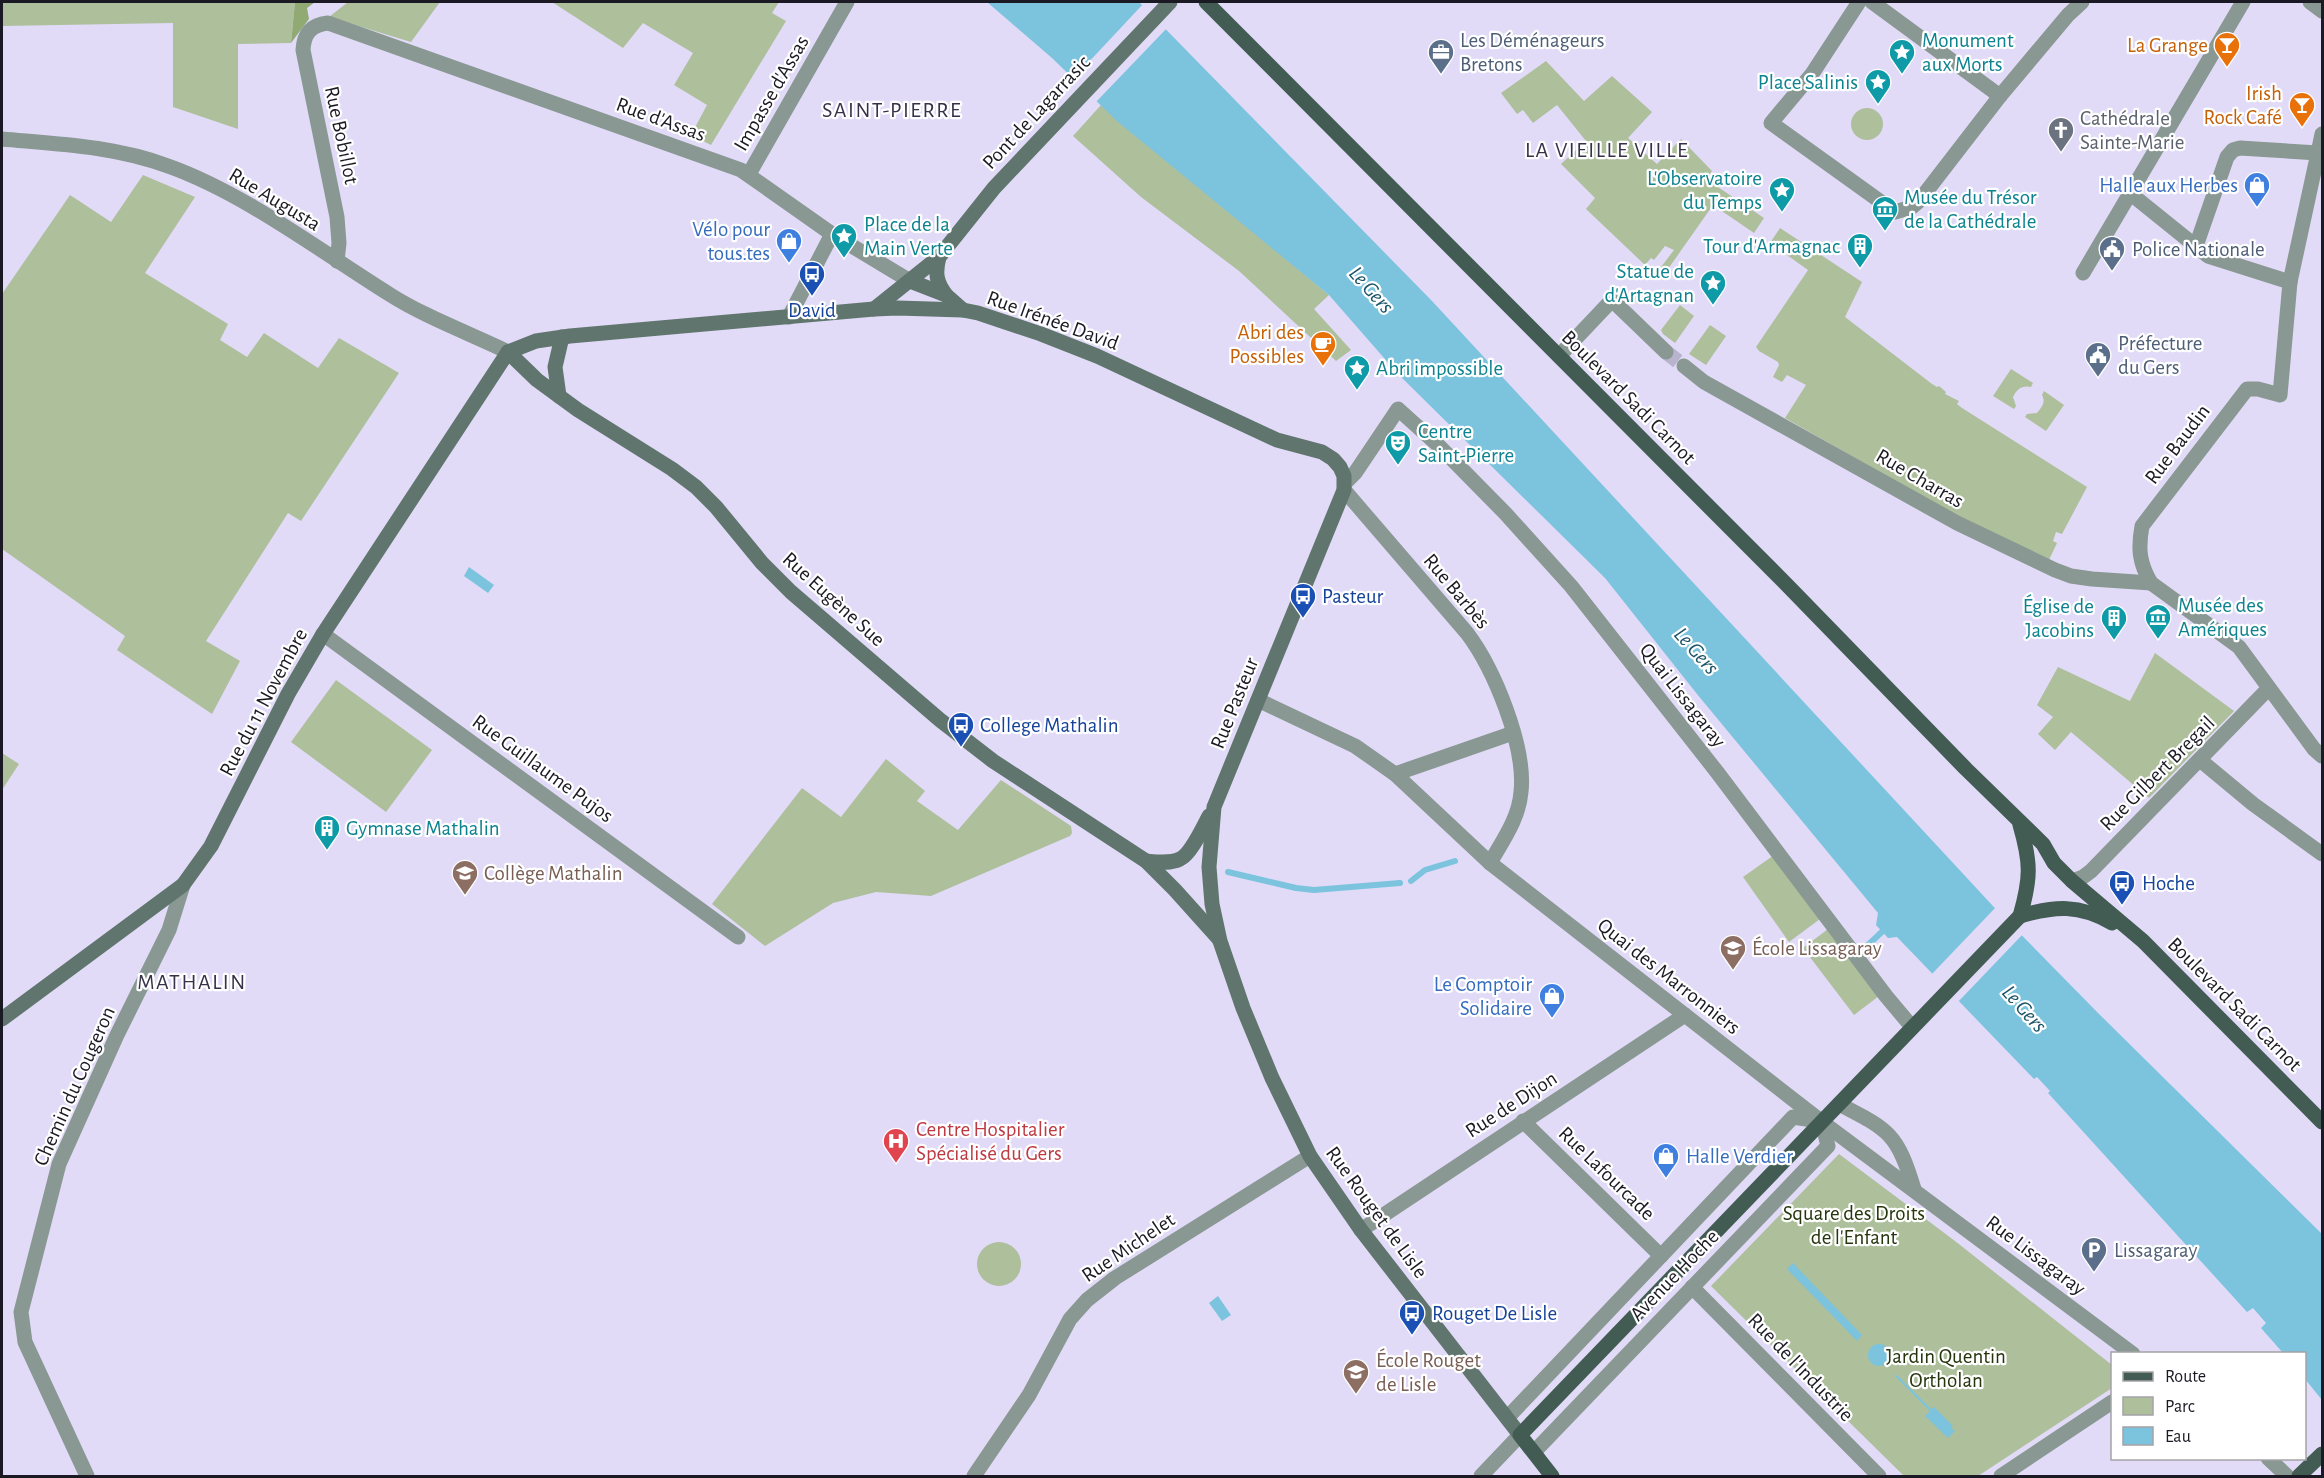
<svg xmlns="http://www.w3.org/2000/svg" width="2324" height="1478" font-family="'Alegreya Sans',sans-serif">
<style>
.green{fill:#aebf9c}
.forest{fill:#91aa74}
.water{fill:#7cc3de}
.pier{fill:#e1dbf8}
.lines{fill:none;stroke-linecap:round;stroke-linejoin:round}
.stream{stroke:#7cc3de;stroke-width:6}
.minor-tunnel{stroke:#b9b4cd;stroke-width:15;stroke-dasharray:15 8;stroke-linecap:butt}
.pedestrian{stroke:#899892;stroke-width:15}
.minor{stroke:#899892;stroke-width:15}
.tertiary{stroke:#899892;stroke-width:15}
.secondary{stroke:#60756d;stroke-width:15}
.primary{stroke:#425c53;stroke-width:15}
.labels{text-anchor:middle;stroke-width:4.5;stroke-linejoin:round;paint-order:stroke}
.service-label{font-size:21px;fill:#4e5e75;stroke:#fff;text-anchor:start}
.culture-label{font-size:21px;fill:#0d838f;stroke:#fff;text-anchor:start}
.food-label{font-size:21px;fill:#c56008;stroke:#fff;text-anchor:end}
.street-label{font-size:21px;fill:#1b1923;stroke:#fff}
.worship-label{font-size:21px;fill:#5b616d;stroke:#fff;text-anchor:start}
.shop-label{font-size:21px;fill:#366cbe;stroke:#fff;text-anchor:end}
.transit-label{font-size:21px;fill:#164399;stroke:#fff;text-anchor:start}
.education-label{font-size:21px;fill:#785e54;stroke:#fff;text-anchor:start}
.health-label{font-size:21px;fill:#be3a42;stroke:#fff;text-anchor:start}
.park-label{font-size:21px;fill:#25350c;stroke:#fff}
.neighbourhood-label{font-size:22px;letter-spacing:1.5px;fill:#373249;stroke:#fff}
.water-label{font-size:22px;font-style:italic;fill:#1c5569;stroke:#fff}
</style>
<rect width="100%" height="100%" fill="#e1dbf8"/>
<!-- green -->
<g class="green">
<polygon points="2,2 295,2 291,43 238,44 238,129 173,107 173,23 2,26"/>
<polygon points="348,2 440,2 411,42 329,17"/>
<polygon points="552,2 779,2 772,13 786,21 711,145 691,135 707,105 674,85 693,53 643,23 623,48"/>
<polygon points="1546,61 1584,101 1612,76 1652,112 1628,138 1657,164 1681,139 1712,171 1706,179 1764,218 1754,233 1713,205 1661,279 1655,275 1674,250 1665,246 1654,260 1651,258 1645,265 1586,209 1595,198 1561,164 1586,141 1557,105 1533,123 1523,110 1517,114 1501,93"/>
<polygon points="1101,105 1329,295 1314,309 1351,350 1336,361 1239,271 1141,197 1073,136"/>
<circle cx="1867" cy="124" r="16"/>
<polygon points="143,175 195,197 145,273 228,324 220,340 247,357 264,333 318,368 339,338 399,373 301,521 288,513 206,641 240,661 212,714 117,650 125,636 2,549 2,294 70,195 111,222"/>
<polygon points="1780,228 1862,282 1845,317 1932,384 1937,387 1939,386 1946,392 1945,394 1959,401 1957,404 1962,408 2087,487 2062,534 2056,532 2053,541 2057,543 2049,560 1960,518 1785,418 1806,385 1787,375 1782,382 1773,377 1779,365 1778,362 1759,351 1756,347 1808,270 1770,243"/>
<polygon points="1680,305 1694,316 1675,343 1663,334 1661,330"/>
<polygon points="1710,325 1726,336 1706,365 1689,354"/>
<path d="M2011,369l22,14 -2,4c-9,-2 -14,2 -18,10l3,9 -2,3 -21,-13z"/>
<path d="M2044,391l20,14 -18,26 -21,-14 2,-3 10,-1c5,-6 9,-11 5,-18z"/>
<polygon points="2155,653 2234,711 2149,798 2071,732 2055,750 2038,734 2053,717 2037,705 2058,667 2130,701"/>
<polygon points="336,680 432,750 386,812 291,742"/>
<polygon points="2,753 19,764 2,790"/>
<polygon points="886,759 925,791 917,801 958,830 1001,780 1071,826 1072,833 1070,836 931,896 876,892 833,903 765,946 712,904 802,788 841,817"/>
<polygon points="1774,855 1820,919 1789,942 1743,877"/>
<polygon points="1828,929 1879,996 1854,1015 1803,948"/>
<polygon points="1839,1154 1955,1241 2112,1365 2112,1388 1978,1476 1904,1476 1711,1286"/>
<circle cx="999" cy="1264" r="22"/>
</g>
<!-- forest -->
<polygon class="forest" points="295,2 315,2 307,8 309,19 291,43"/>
<!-- water -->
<g class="water">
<polygon points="987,2 1139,2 1432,301 1992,905 2097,1012 2322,1234 2322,1400 2305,1379 2304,1354 2283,1353 2261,1328 2266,1323 2253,1308 2247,1312 2048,1093 2050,1091 2037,1077 2034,1079 1897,937 1888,938 1876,925 1878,913 1697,694 1605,578 1398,374 1329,295 1118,122 1052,58"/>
<polygon points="469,567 494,585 488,593 464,576"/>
<polygon points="1793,1263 1862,1335 1857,1341 1787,1269"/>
<polygon points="1218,1296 1231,1315 1222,1321 1209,1303"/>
<circle cx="1879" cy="1355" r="11"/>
<polygon points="1897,1375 1931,1409 1934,1407 1953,1426 1951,1428 1955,1431 1948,1438 1925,1416 1930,1411 1895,1376"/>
</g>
<!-- pier -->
<g class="pier">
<polygon points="1144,3 1168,27 1095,103 1071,81"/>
<polygon points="1997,906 2024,933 1957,1003 1930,976"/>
</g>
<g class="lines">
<!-- stream -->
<g class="stream">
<polyline points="1228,872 1296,888 1314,890 1400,883"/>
<polyline points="1411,881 1425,870 1455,861"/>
<polyline points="1868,945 1887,927"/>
</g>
<!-- minor-tunnel -->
<polyline class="minor-tunnel" points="1666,352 1684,366"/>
<!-- pedestrian -->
<g class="pedestrian">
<polyline points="2310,2 2322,11"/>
<polyline points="2318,153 2322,134"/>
</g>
<!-- minor -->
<g class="minor">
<polyline points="1859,2 1812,74 1771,123 1895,212 1912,207 1919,201 2000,96 2068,15 2082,2"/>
<polyline points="1872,2 2000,96"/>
<polyline points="749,174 847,2"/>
<polyline points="2131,194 2208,256 2290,282"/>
<path d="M2196,246l31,-89 6,-7 7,-2 78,5 -28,129 -10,113 -22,-6h-11l-105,137c-4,22 -3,37 9,57l88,64 75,102 8,7"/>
<path d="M337,261l2,-18 -2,-26 -34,-167c1,-17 8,-25 25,-27l413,147 91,64 78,47"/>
<polyline points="2083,273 2243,2"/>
<polyline points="789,317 832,234"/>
<polyline points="1559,356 1612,300 1666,352"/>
<polyline points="1684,366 1704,382 1957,523 2055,570 2071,576 2092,579 2151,583"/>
<polyline points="1345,483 1355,473 1398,409 1439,446 1505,513 1571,586 1717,772 1886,996 1912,1027"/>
<path d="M1344,490l123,143c27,36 59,113 54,159 -2,26 -18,48 -31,71"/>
<polyline points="323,634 738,937"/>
<polyline points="1258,700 1355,746 1395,774 1490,863 1822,1122 2133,1354"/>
<polyline points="2200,760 2253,804 2322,854"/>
<polyline points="1395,774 1513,733"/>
<polyline points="2072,881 2083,877 2091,871 2268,689"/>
<path d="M1839,1104c50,26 58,29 75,85"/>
<polyline points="1523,1121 1661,1256"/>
<polyline points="1361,1230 1685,1015"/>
<polyline points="1692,1287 1879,1476"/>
<polyline points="1507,1418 1793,1117 1819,1121"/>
<polyline points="1534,1452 1828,1146 1822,1122"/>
<polyline points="2268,1458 2287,1476"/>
<polyline points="87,1476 25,1342 21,1312 59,1164 117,1035 169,930 183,885"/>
<polyline points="974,1476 1029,1395 1070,1319 1087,1300 1115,1278 1310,1156"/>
<polyline points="2001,1476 2112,1402"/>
</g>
<!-- tertiary -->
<g class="tertiary">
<path d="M2,139c56,5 112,7 166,27 76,27 152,85 221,128 34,22 82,40 119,58"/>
<polyline points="1481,1476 1520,1435"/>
</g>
<!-- secondary -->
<g class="secondary">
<path d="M939,257c-4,16 -3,25 7,38"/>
<polyline points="910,281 946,295 963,310"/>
<polyline points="874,309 939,257 994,188 1170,2"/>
<polyline points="508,352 536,341 570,336 874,309 897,308 963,310 978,313 1041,334 1097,356 1277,440 1322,452 1333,459 1340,467 1344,476 1344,490 1214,807 1209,867 1212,904 1220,941 1243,1008 1272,1078 1310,1156 1361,1230 1520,1435"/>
<polyline points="508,352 537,380 578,410 672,469 696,487 716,507 762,563 791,592 940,720 993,761 1146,861 1175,890 1219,939"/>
<polyline points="559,396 555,367 562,337"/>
<path d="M1146,861c11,1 24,3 34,-2 11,-5 23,-32 29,-43"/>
<polyline points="2,1019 183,885 211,846 288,694 323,634 508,352"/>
</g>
<!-- primary -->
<g class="primary">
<polyline points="1206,2 1787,585 1966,769 2043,844 2054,863 2072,881 2143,941 2322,1122"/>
<path d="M2020,916c35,-10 59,-12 92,7"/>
<path d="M1552,1476l-32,-41 500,-519c11,-38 11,-53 0,-91"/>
<polyline points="2299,1476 2322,1454"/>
</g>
</g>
<!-- icons -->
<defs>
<g id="bar-pin" transform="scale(1.35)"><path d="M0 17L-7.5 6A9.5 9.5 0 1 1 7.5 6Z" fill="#e8710a" stroke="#fff"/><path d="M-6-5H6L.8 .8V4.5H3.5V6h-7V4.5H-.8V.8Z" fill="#fff"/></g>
<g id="office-pin" transform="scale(1.35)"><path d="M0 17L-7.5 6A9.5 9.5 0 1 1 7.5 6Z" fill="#5c6f8a" stroke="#fff"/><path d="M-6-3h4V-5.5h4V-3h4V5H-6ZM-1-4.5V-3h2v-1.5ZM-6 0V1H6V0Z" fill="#fff"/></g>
<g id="sight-pin" transform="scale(1.35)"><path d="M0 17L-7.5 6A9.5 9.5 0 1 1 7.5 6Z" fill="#0f9aa8" stroke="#fff"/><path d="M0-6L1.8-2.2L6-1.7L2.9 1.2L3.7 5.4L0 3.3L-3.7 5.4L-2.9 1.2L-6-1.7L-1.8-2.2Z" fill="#fff"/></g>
<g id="church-pin" transform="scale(1.35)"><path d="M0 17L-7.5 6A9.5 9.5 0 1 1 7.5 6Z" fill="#6b7280" stroke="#fff"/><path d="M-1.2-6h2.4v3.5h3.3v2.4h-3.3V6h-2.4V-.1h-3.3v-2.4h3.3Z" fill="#fff"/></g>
<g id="shop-pin" transform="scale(1.35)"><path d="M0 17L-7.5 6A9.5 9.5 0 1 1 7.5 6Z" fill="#3f7fe0" stroke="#fff"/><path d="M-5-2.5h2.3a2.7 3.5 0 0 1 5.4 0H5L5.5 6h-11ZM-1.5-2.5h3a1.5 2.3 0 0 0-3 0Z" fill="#fff"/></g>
<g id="museum-pin" transform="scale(1.35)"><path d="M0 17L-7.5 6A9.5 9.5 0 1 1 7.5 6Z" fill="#0f9aa8" stroke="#fff"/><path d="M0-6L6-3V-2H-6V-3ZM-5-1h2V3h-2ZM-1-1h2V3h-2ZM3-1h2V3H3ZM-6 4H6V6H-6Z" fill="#fff"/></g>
<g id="building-pin" transform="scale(1.35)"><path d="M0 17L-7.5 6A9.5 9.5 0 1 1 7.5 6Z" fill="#0f9aa8" stroke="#fff"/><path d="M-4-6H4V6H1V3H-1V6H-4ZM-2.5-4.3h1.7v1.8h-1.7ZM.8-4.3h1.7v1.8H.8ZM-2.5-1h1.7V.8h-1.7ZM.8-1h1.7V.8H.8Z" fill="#fff"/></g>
<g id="civic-pin" transform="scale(1.35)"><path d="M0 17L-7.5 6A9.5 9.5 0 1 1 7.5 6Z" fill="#5c6f8a" stroke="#fff"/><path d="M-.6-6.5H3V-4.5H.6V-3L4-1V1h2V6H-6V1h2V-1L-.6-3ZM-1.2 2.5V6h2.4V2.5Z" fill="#fff"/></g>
<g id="bus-pin" transform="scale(1.35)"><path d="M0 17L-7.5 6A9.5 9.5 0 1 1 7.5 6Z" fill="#1a4fb4" stroke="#fff"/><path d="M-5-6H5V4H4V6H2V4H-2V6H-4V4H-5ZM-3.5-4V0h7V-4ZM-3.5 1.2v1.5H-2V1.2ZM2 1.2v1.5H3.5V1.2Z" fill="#fff"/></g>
<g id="cafe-pin" transform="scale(1.35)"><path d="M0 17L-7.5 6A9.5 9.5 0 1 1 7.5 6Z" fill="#e8710a" stroke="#fff"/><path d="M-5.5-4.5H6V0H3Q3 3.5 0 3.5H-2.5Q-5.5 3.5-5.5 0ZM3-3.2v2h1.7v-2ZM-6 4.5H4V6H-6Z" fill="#fff"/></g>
<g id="theatre-pin" transform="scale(1.35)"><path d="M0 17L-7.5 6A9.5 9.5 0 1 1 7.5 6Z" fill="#0f9aa8" stroke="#fff"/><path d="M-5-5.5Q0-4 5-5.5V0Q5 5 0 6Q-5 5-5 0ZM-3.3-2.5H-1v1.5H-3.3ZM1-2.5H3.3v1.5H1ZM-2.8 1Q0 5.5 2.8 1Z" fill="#fff"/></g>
<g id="school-pin" transform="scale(1.35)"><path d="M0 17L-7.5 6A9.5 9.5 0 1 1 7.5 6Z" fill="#8d6e63" stroke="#fff"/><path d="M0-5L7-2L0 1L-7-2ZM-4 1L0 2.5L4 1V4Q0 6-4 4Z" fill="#fff"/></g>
<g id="hospital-pin" transform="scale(1.35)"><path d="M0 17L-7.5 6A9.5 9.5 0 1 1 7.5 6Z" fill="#e0444e" stroke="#fff"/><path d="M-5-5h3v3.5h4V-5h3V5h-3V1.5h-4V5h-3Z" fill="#fff"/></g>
<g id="parking-pin" transform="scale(1.35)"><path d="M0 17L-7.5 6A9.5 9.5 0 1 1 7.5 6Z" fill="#5c6f8a" stroke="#fff"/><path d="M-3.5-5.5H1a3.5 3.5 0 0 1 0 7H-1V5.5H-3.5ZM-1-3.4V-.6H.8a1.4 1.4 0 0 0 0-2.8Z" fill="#fff"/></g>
</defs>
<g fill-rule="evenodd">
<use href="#bar-pin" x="2227" y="45"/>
<use href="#office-pin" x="1441" y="52"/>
<use href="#sight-pin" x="1902" y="52"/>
<use href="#sight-pin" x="1878" y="82"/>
<use href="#bar-pin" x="2302" y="105"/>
<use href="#church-pin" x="2061" y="130"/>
<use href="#shop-pin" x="2257" y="185"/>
<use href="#sight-pin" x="1782" y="190"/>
<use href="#museum-pin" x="1885" y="209"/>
<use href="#sight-pin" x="844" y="236"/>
<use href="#shop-pin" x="789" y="241"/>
<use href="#building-pin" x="1860" y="246"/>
<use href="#civic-pin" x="2112" y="249"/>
<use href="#bus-pin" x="812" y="274"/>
<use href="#sight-pin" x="1713" y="283"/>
<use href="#cafe-pin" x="1323" y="344"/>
<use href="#civic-pin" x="2098" y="355"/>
<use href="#sight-pin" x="1357" y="368"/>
<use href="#theatre-pin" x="1398" y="443"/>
<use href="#bus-pin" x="1303" y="596"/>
<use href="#museum-pin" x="2158" y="617"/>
<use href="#building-pin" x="2114" y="618"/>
<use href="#bus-pin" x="961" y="725"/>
<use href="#building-pin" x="327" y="828"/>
<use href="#school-pin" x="465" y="873"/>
<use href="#bus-pin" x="2122" y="883"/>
<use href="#school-pin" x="1733" y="948"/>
<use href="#shop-pin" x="1552" y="996"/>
<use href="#hospital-pin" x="896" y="1141"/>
<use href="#shop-pin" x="1666" y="1156"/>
<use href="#parking-pin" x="2094" y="1250"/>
<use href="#bus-pin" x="1412" y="1313"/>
<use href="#school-pin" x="1356" y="1372"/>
</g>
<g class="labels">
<!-- service labels -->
<g class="service-label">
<text x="1460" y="47">Les Déménageurs<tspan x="1460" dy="24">Bretons</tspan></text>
<text x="2132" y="256">Police Nationale</text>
<text x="2118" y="350">Préfecture<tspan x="2118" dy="24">du Gers</tspan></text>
<text x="2114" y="1257">Lissagaray</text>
</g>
<!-- culture labels -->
<g class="culture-label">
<text x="1922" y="47">Monument<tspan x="1922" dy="24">aux Morts</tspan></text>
<text x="1858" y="89" text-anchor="end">Place Salinis</text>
<text x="1762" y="185" text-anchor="end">L'Observatoire<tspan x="1762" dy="24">du Temps</tspan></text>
<text x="1904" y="204">Musée du Trésor<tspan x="1904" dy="24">de la Cathédrale</tspan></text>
<text x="864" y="231">Place de la<tspan x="864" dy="24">Main Verte</tspan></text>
<text x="1840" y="253" text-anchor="end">Tour d'Armagnac</text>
<text x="1694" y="278" text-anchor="end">Statue de<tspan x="1694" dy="24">d'Artagnan</tspan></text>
<text x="1376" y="375">Abri impossible</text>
<text x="1418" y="438">Centre<tspan x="1418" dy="24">Saint-Pierre</tspan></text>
<text x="2178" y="612">Musée des<tspan x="2178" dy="24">Amériques</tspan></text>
<text x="2094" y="613" text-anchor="end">Église de<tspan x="2094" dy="24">Jacobins</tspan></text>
<text x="346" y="835">Gymnase Mathalin</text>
</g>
<!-- food labels -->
<g class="food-label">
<text x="2208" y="52">La Grange</text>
<text x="2282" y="100">Irish<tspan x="2282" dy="24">Rock Café</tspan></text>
<text x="1304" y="339">Abri des<tspan x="1304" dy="24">Possibles</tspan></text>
</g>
<!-- street labels -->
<g class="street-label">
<text transform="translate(771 93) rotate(-60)" y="7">Impasse d'Assas</text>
<text transform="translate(1036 112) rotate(-47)" y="7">Pont de Lagarrasic</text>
<text transform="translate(661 119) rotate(20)" y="7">Rue d'Assas</text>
<text transform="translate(342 135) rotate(78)" y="7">Rue Bobillot</text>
<text transform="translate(275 199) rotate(31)" y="7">Rue Augusta</text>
<text transform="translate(1053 320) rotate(20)" y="7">Rue Irénée David</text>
<text transform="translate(1629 397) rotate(45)" y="7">Boulevard Sadi Carnot</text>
<text transform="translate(2177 444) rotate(-53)" y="7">Rue Baudin</text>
<text transform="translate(1920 478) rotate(30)" y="7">Rue Charras</text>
<text transform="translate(1457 591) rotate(50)" y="7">Rue Barbès</text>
<text transform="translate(834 599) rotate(42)" y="7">Rue Eugène Sue</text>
<text transform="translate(1683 695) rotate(52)" y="7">Quai Lissagaray</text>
<text transform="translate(263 702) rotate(-62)" y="7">Rue du 11 Novembre</text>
<text transform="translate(1234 703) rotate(-68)" y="7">Rue Pasteur</text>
<text transform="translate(543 768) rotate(36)" y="7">Rue Guillaume Pujos</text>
<text transform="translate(2157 773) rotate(-45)" y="7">Rue Gilbert Bregail</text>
<text transform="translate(1669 976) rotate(38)" y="7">Quai des Marronniers</text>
<text transform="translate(2235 1004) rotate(45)" y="7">Boulevard Sadi Carnot</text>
<text transform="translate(74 1086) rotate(-66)" y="7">Chemin du Cougeron</text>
<text transform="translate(1511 1104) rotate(-33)" y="7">Rue de Dijon</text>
<text transform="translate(1607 1173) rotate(44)" y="7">Rue Lafourcade</text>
<text transform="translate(1377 1212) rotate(54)" y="7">Rue Rouget de Lisle</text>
<text transform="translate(1128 1247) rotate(-34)" y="7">Rue Michelet</text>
<text transform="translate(2036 1255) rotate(37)" y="7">Rue Lissagaray</text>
<text transform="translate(1674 1275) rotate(-46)" y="7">Avenue Hoche</text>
<text transform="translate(1801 1367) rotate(46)" y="7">Rue de l'Industrie</text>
</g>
<!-- worship labels -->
<g class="worship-label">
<text x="2080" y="125">Cathédrale<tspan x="2080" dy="24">Sainte-Marie</tspan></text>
</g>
<!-- shop labels -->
<g class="shop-label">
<text x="2238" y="192">Halle aux Herbes</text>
<text x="770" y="236">Vélo pour<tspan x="770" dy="24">tous.tes</tspan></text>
<text x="1532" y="991">Le Comptoir<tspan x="1532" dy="24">Solidaire</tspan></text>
<text x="1686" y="1163" text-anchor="start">Halle Verdier</text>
</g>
<!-- transit labels -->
<g class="transit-label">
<text x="812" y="317" text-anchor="middle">David</text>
<text x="1322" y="603">Pasteur</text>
<text x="980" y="732">College Mathalin</text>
<text x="2142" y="890">Hoche</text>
<text x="1432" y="1320">Rouget De Lisle</text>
</g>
<!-- education labels -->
<g class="education-label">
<text x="484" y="880">Collège Mathalin</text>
<text x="1752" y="955">École Lissagaray</text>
<text x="1376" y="1367">École Rouget<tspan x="1376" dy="24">de Lisle</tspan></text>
</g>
<!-- health labels -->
<g class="health-label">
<text x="916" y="1136">Centre Hospitalier<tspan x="916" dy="24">Spécialisé du Gers</tspan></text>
</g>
<!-- park labels -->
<g class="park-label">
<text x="1854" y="1220">Square des Droits<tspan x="1854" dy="24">de l'Enfant</tspan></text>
<text x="1946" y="1363">Jardin Quentin<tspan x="1946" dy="24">Ortholan</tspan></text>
</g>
<!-- neighbourhood labels -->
<g class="neighbourhood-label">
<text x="892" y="117">SAINT-PIERRE</text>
<text x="1607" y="157">LA VIEILLE VILLE</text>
<text x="192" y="989">MATHALIN</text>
</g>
<!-- water labels -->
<g class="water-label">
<text transform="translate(1372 289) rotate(48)" y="8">Le Gers</text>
<text transform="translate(1697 650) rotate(48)" y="8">Le Gers</text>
<text transform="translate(2025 1008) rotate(48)" y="8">Le Gers</text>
</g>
</g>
<!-- border -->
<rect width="2324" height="1478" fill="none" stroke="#1b1923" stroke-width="6"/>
<!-- legend -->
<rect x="2111" y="1352" width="195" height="108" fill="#ffffff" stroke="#a4a3a7" stroke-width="1.5"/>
<rect x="2123" y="1372" width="30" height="9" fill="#425c53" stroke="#a4a3a7" stroke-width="1.5"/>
<text x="2165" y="1382" font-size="18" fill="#1b1923">Route</text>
<rect x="2123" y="1397" width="30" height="18" fill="#aebf9c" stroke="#a4a3a7" stroke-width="1.5"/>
<text x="2165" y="1412" font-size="18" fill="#1b1923">Parc</text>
<rect x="2123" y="1427" width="30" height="18" fill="#7cc3de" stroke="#a4a3a7" stroke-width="1.5"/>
<text x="2165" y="1442" font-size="18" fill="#1b1923">Eau</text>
</svg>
